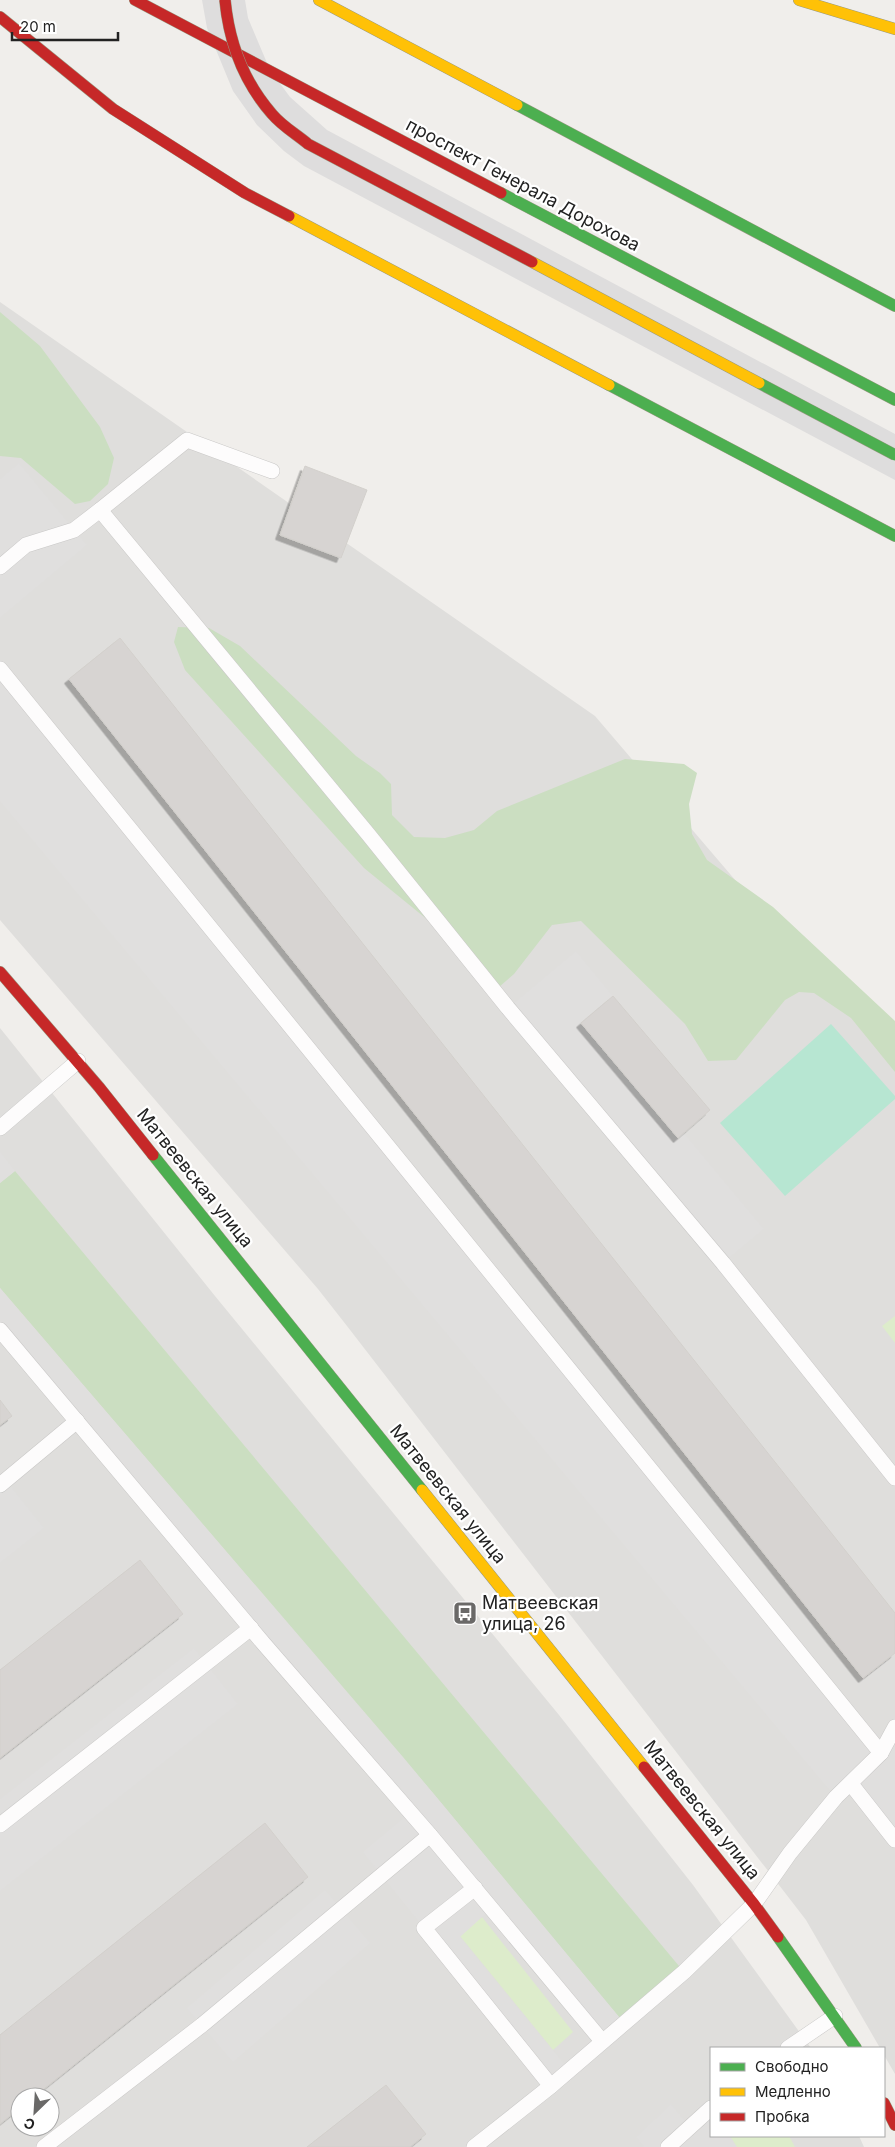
<svg xmlns="http://www.w3.org/2000/svg" width="895" height="2147" font-family="Inter,sans-serif">
<style>
.residential{fill:#dfdedc;fill-rule:evenodd}
.grass{fill:#ddeccb}
.forest{fill:#cbdec1}
.pitch{fill:#b7e6d2}
.parking{fill:#e0dfde}
.pier{fill:#dedddd}
.building{fill:#d7d4d2;stroke:#d3d0cc;filter:url(#shadow)}
.lines{fill:none;stroke-linecap:round;stroke-linejoin:round}
.lane-casing{stroke:#c9c8c7;stroke-width:16}
.fast-casing{stroke:#999a82;stroke-width:12}
.slow-casing{stroke:#999a82;stroke-width:12}
.jam-casing{stroke:#999a82;stroke-width:12}
.lane{stroke:#fdfcfc;stroke-width:15}
.fast{stroke:#4caf50;stroke-width:11}
.slow{stroke:#ffc107;stroke-width:11}
.jam{stroke:#c62828;stroke-width:11}
.fast-bridge-casing{stroke:#999a82;stroke-width:12;stroke-linecap:butt}
.slow-bridge-casing{stroke:#999a82;stroke-width:12;stroke-linecap:butt}
.jam-bridge-casing{stroke:#999a82;stroke-width:12;stroke-linecap:butt}
.fast-bridge{stroke:#4caf50;stroke-width:11}
.slow-bridge{stroke:#ffc107;stroke-width:11}
.jam-bridge{stroke:#c62828;stroke-width:11}
.labels{text-anchor:middle;stroke-width:4.5;stroke-linejoin:round;paint-order:stroke}
.street-label{font-size:18px;fill:#222;stroke:#fff}
.poi-label{font-size:18px;fill:#222;stroke:#fff;text-anchor:start}
</style>
<defs>
<filter id="shadow"><feDropShadow dx="-4.5" dy="4.5" stdDeviation="0" flood-color="#0004"/></filter>
</defs>
<rect width="100%" height="100%" fill="#f0eeeb"/>
<!-- residential -->
<g class="residential">
<polygon points="0,302 595,716 895,1067 895,2074 884,2055 884,2048 880,2048 806,1920 347,1326 318,1289 0,920"/>
<path d="M0,1028l215,268 344,419 134,170 118,163h-100v88h148l5,11h-864zM20,2097h30v30h-30z"/>
</g>
<!-- grass -->
<g class="grass">
<polygon points="895,1316 895,1343 882,1326"/>
<polygon points="482,1917 573,2032 553,2050 460,1936"/>
<polygon points="729,2136 789,2136 795,2147 734,2147"/>
</g>
<!-- forest -->
<g class="forest">
<polygon points="0,312 40,346 100,427 114,458 108,484 90,501 75,504 21,458 0,456"/>
<polygon points="178,627 209,628 240,646 356,756 380,773 391,784 392,815 414,837 445,838 474,830 497,811 625,759 684,764 697,773 689,804 692,834 707,860 773,907 895,1021 895,1072 851,1018 814,993 799,992 785,1000 736,1060 708,1061 685,1024 581,921 552,925 514,974 491,994 445,934 364,868 185,670 174,642"/>
<polygon points="15,1171 684,1972 624,2023 433,1793 0,1288 0,1183"/>
</g>
<!-- pitch -->
<polygon class="pitch" points="831,1024 895,1096 895,1099 785,1196 720,1123"/>
<!-- parking -->
<g class="parking">
<polygon points="19,463 87,545 0,618 0,479"/>
<polygon points="0,669 880,1753 895,1727 895,1840 851,1784 836,1797 822,1781 0,801"/>
<polygon points="576,951 613,996 581,1023 678,1138 684,1133 764,1229 723,1263 508,1008"/>
<polygon points="0,1152 15,1171 0,1183"/>
<polygon points="0,1288 403,1757 624,2023 602,2041 492,1909 482,1917 460,1937 569,2070 551,2086 363,1852 410,1813 0,1330"/>
<polygon points="0,1473 44,1528 0,1563"/>
<polygon points="194,1648 238,1704 0,1891 0,1799"/>
<polygon points="325,1890 370,1943 233,2062 187,2008"/>
<polygon points="671,2104 689,2126 711,2108 711,2136 730,2136 737,2147 644,2147 636,2137"/>
</g>
<!-- pier -->
<polygon class="pier" points="202,0 245,0 248,18 270,70 290,97 327,130 895,434 895,480 304,166 284,151 257,125 233,91 207,28"/>
<!-- building -->
<g class="building">
<polygon points="305,466 367,490 341,558 280,535"/>
<polygon points="120,638 895,1613 895,1653 863,1678 69,679"/>
<polygon points="613,996 710,1110 678,1138 581,1023"/>
<polygon points="0,1400 12,1416 0,1425"/>
<polygon points="140,1560 183,1614 0,1758 0,1670"/>
<polygon points="265,1823 308,1877 34,2097 20,2097 20,2108 0,2124 0,2035"/>
<polygon points="386,2085 426,2134 410,2147 307,2147"/>
</g>
<g class="lines">
<!-- lane casing -->
<g class="lane-casing">
<g id="lane">
<polyline points="100,510 187,440 272,471"/>
<polyline points="0,567 26,545 74,530 100,510 368,834 508,1008 723,1263 895,1478"/>
<polyline points="0,669 881,1753"/>
<polyline points="0,1128 78,1061"/>
<polyline points="0,1330 264,1644 430,1835 602,2041"/>
<polyline points="0,1485 77,1421"/>
<polyline points="851,1784 895,1840"/>
<polyline points="0,1825 251,1628"/>
<polyline points="475,1888 424,1928 551,2086"/>
<polyline points="788,2048 835,2016"/>
<polyline points="44,2147 202,2025 430,1835"/>
<polyline points="474,2147 551,2086 684,1972 754,1904 790,1853 836,1797 881,1753 895,1727"/>
<polyline points="668,2147 711,2108"/>
</g>
</g>
<!-- fast casing -->
<g class="fast-casing">
<g id="fast">
<polyline points="517,105 895,306"/>
<polyline points="501,193 895,400"/>
<polyline points="609,385 895,536"/>
<polyline points="153,1155 422,1490"/>
<polyline points="778,1937 856,2048"/>
</g>
</g>
<!-- slow casing -->
<g class="slow-casing">
<g id="slow">
<polyline points="319,0 517,105"/>
<polyline points="799,0 895,29"/>
<polyline points="289,216 609,385"/>
<polyline points="422,1490 644,1767"/>
</g>
</g>
<!-- jam casing -->
<g class="jam-casing">
<g id="jam">
<polyline points="135,0 501,193"/>
<polyline points="0,17 113,109 245,193 289,216"/>
<polyline points="0,972 99,1087 153,1155"/>
<polyline points="644,1767 754,1904 778,1937"/>
<polyline points="884,2103 895,2125"/>
</g>
</g>
<!-- lane -->
<use href="#lane" class="lane"/>
<!-- fast -->
<use href="#fast" class="fast"/>
<!-- slow -->
<use href="#slow" class="slow"/>
<!-- jam -->
<use href="#jam" class="jam"/>
<!-- fast-bridge casing -->
<g class="fast-bridge-casing">
<polyline id="fast-bridge" points="759,383 895,455"/>
</g>
<!-- slow-bridge casing -->
<g class="slow-bridge-casing">
<polyline id="slow-bridge" points="532,262 759,383"/>
</g>
<!-- jam-bridge casing -->
<g class="jam-bridge-casing">
<path id="jam-bridge" d="M225,0c4,42 19,82 47,114 10,12 24,20 36,30l224,118"/>
</g>
<!-- fast-bridge -->
<use href="#fast-bridge" class="fast-bridge"/>
<!-- slow-bridge -->
<use href="#slow-bridge" class="slow-bridge"/>
<!-- jam-bridge -->
<use href="#jam-bridge" class="jam-bridge"/>
</g>
<!-- icons -->
<defs>
<g id="bus-square" transform="scale(1.25)"><rect x="-9" y="-9" width="18" height="18" rx="4" fill="#6a6968" stroke="#fff"/><path d="M-5-6H5V4H4V6H2V4H-2V6H-4V4H-5ZM-3.5-4V0h7V-4ZM-3.5 1.2v1.5H-2V1.2ZM2 1.2v1.5H3.5V1.2Z" fill="#fff"/></g>
</defs>
<g fill-rule="evenodd">
<use href="#bus-square" x="465" y="1613"/>
</g>
<g class="labels">
<!-- street labels -->
<g class="street-label">
<text transform="translate(523 185) rotate(28)" y="6">проспект Генерала Дорохова</text>
<text transform="translate(195 1178) rotate(51)" y="6">Матвеевская улица</text>
<text transform="translate(448 1494) rotate(51)" y="6">Матвеевская улица</text>
<text transform="translate(702 1810) rotate(51)" y="6">Матвеевская улица</text>
</g>
<!-- poi labels -->
<g class="poi-label">
<text x="482" y="1609">Матвеевская<tspan x="482" dy="21">улица, 26</tspan></text>
</g>
</g>
<!-- legend -->
<rect x="710" y="2047" width="175" height="90" fill="#ffffff" stroke="#a7a7a7"/>
<rect x="720" y="2063" width="25" height="8" fill="#4caf50" stroke="#a7a7a7"/>
<text x="755" y="2072" font-size="15" fill="#222222">Свободно</text>
<rect x="720" y="2088" width="25" height="8" fill="#ffc107" stroke="#a7a7a7"/>
<text x="755" y="2097" font-size="15" fill="#222222">Медленно</text>
<rect x="720" y="2113" width="25" height="8" fill="#c62828" stroke="#a7a7a7"/>
<text x="755" y="2122" font-size="15" fill="#222222">Пробка</text>
<!-- north arrow -->
<g transform="translate(35 2112) rotate(205)"><circle r="24" fill="#ffffff" stroke="#a7a7a7"/>
<path d="M0-4L9 19L0 12L-9 19Z" fill="#6a6968"/>
<text y="-8" font-size="14" font-weight="bold" text-anchor="middle" fill="#222222">С</text>
</g>
<!-- scale -->
<path d="M12 32v8h106v-8" fill="none" stroke="#222222" stroke-width="2.5"/>
<text x="20" y="32" font-size="15" fill="#222222" stroke="#ffffff" stroke-width="4" paint-order="stroke">20 m</text>
</svg>
